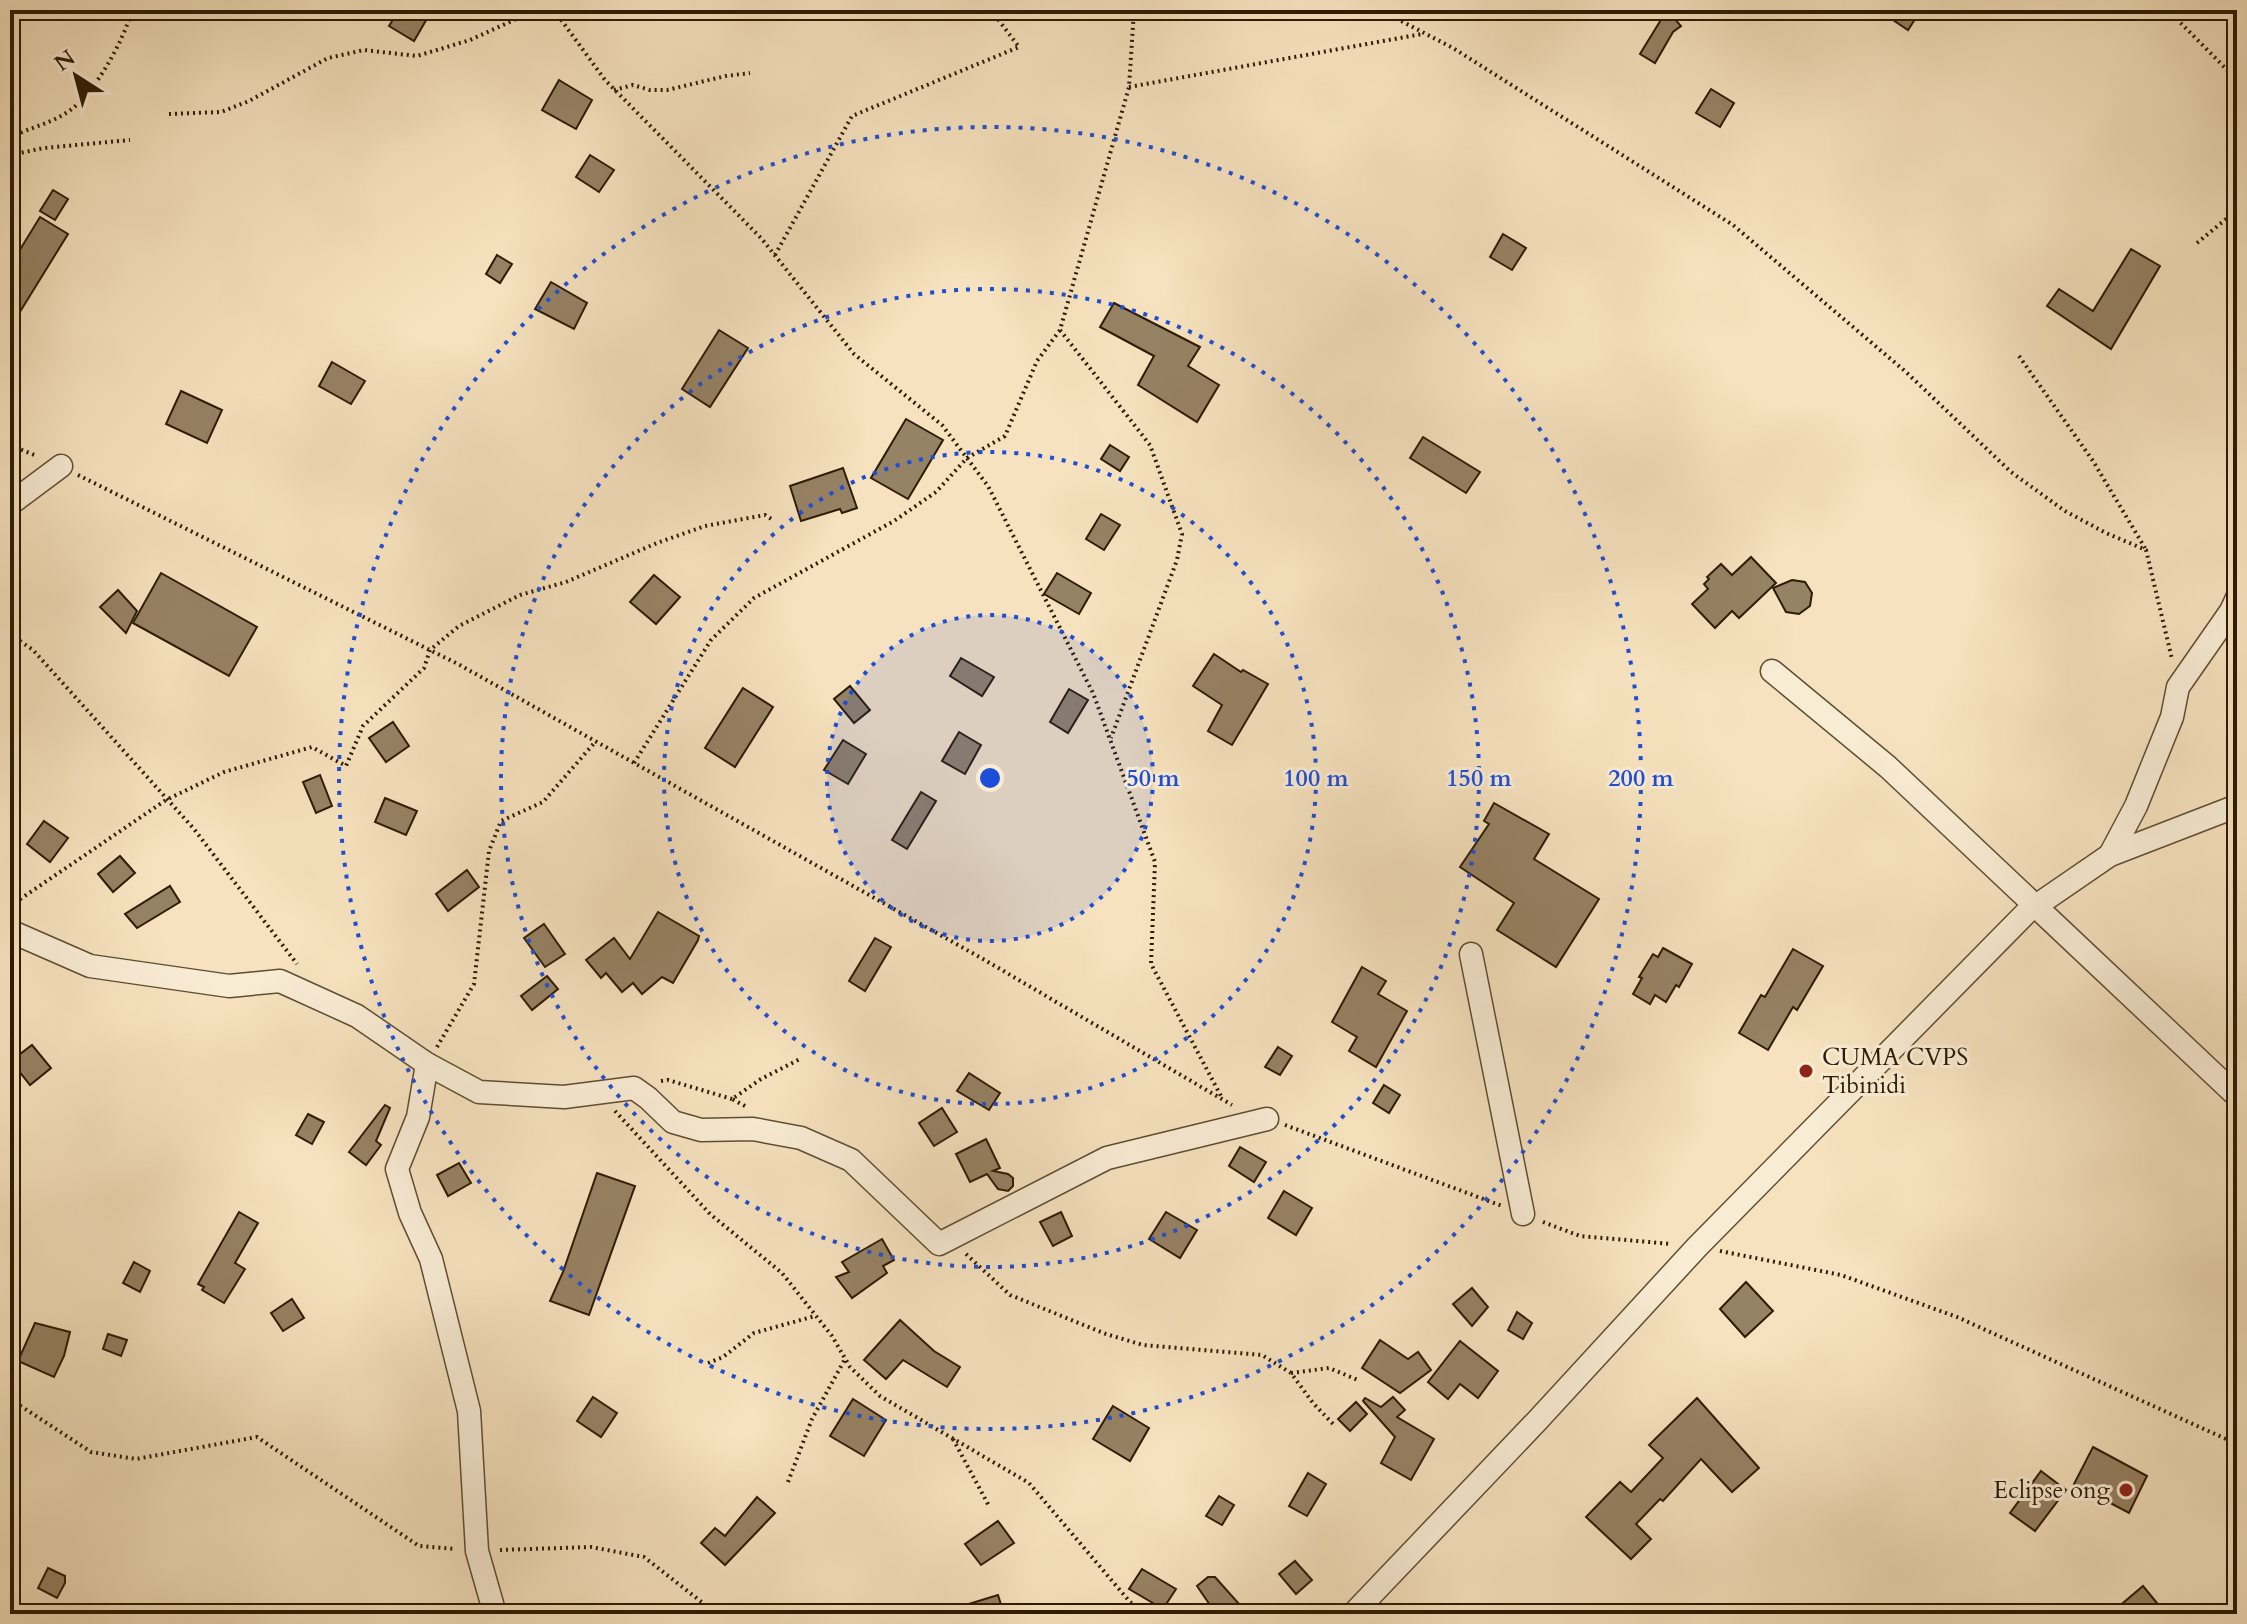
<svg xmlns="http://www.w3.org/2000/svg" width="2247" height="1624" font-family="Cardo,serif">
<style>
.building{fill:#968264;stroke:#2d1b03;stroke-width:2}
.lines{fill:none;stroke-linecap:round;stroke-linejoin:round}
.street-casing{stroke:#5f4d32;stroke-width:25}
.path{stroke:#2d1b03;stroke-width:4;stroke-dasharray:2 4;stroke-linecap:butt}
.street{stroke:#f9ecd5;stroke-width:22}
.ring{fill:none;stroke:#1d4ed8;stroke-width:4;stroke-dasharray:4 8}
.poi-dot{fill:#8f2418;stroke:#f9ecd5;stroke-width:3}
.labels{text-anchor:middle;stroke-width:6;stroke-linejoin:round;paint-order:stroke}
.poi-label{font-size:24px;fill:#2d1b03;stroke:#f9ecd5;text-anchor:start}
.centre{fill:#1d4ed8;stroke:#f9ecd5;stroke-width:4}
.ring-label{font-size:24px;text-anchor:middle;font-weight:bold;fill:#1d4ed8;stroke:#f9ecd5;stroke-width:6;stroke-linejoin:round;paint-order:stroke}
</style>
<rect width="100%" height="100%" fill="#f6e2be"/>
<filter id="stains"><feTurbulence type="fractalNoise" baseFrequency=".0025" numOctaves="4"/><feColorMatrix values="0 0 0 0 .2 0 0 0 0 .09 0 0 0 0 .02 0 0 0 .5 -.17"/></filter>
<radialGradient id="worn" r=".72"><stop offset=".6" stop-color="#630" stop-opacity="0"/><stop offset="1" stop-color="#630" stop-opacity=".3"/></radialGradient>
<!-- building -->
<g class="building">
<polygon points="399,10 432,10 414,41 389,26"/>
<polygon points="1667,10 1681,26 1673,32 1655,63 1640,54"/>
<polygon points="1878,10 1921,10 1908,30"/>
<polygon points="559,80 592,100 576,129 542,110"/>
<polygon points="1711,89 1734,103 1720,127 1696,113"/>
<polygon points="590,155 614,170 599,192 576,177"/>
<polygon points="53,190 68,199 55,220 40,211"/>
<polygon points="40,217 68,234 10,328 10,266"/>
<polygon points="1503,234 1526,248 1512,270 1490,257"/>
<polygon points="2131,249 2160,266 2111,349 2047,306 2059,289 2093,311"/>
<polygon points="497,255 512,264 500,283 486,274"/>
<polygon points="551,282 587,303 574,329 535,309"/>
<polygon points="1114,303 1200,347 1188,366 1219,385 1197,422 1138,385 1154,356 1100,327"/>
<polygon points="719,330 748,348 710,407 682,389"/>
<polygon points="332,362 365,381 351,404 319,386"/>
<polygon points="181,391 222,410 207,443 166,424"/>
<polygon points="906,419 943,440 908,499 871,478"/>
<polygon points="1423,437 1480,472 1466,493 1410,458"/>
<polygon points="1110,445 1129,457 1120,471 1101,459"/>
<polygon points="843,468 857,508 842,513 840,509 801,521 790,486"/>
<polygon points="1101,514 1120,525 1104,550 1086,539"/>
<polygon points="1751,557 1776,583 1739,618 1732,611 1715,628 1692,604 1708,589 1704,584 1709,579 1707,577 1721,564 1732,575"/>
<polygon points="161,573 257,627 229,676 133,623"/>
<polygon points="1057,573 1091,593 1079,614 1044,594"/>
<polygon points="654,575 680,597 656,624 630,602"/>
<polygon points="1792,580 1805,582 1812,593 1810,606 1799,614 1786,612 1773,588"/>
<polygon points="118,590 137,611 126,633 100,607"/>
<polygon points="1214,654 1241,672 1243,670 1268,684 1232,745 1208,731 1222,705 1193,686"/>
<polygon points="961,658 994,677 982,696 950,676"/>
<polygon points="850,686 870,710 854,723 834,699"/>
<polygon points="743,688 773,707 735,767 705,748"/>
<polygon points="1069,689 1088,700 1068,733 1050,722"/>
<polygon points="393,722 409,746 386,762 369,738"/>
<polygon points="959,732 981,745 965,774 942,761"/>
<polygon points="843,740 866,754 848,784 824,770"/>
<polygon points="320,775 332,806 316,813 303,782"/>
<polygon points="921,792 936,801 907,849 892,840"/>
<polygon points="385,798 417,811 406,835 375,822"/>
<polygon points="1494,803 1549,834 1534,859 1599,899 1556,967 1497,930 1514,903 1460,867 1489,824 1484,821"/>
<polygon points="44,821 68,838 50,862 27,844"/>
<polygon points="120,856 135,873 113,892 98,874"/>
<polygon points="467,870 479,887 448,911 436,894"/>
<polygon points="170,886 180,902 137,928 125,914"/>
<polygon points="658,912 699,936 698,940 673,983 662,977 642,994 633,983 622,992 606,973 601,978 586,960 614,938 630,959"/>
<polygon points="544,924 565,954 545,967 524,938"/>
<polygon points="875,938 891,947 865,991 849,981"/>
<polygon points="1663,948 1692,964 1679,987 1676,985 1666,1002 1655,995 1650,1004 1633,994 1642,978 1639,977 1653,954 1658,957"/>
<polygon points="1793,949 1823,966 1797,1010 1793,1007 1768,1050 1739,1033 1761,995 1765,997"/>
<polygon points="1362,967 1386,981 1378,994 1407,1011 1376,1067 1349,1051 1357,1037 1332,1022"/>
<polygon points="547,976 558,989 532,1010 521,996"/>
<polygon points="32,1045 51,1068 30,1085 11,1061"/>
<polygon points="1278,1047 1292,1056 1280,1075 1265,1067"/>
<polygon points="969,1073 1000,1093 989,1110 957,1091"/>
<polygon points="1384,1085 1400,1095 1389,1113 1373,1103"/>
<polygon points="385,1105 390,1108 376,1141 381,1145 366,1165 349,1152"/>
<polygon points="942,1108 957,1132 934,1146 919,1123"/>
<polygon points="308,1114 324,1122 312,1144 296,1135"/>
<polygon points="986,1139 1000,1168 993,1171 1008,1174 1013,1178 1013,1186 1008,1191 998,1189 987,1174 970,1182 956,1154"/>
<polygon points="1240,1147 1266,1162 1254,1182 1229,1166"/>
<polygon points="459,1163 471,1183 448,1196 437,1175"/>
<polygon points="597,1173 635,1186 589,1315 550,1301 563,1272"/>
<polygon points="1284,1191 1312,1208 1296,1235 1268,1218"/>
<polygon points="239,1212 258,1223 235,1263 245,1269 224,1303 202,1290 204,1287 198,1284"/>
<polygon points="1061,1212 1072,1236 1053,1246 1040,1222"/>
<polygon points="1166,1212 1197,1230 1180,1258 1149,1239"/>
<polygon points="882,1239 894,1260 883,1266 887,1273 852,1298 836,1277 849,1272 842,1262"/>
<polygon points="134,1262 150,1271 140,1292 123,1283"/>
<polygon points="1746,1282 1773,1311 1745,1337 1720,1309"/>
<polygon points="1472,1288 1488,1307 1472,1326 1453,1304"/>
<polygon points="292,1299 304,1318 283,1331 271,1313"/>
<polygon points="1517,1312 1532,1323 1523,1339 1508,1330"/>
<polygon points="900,1320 934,1351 960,1367 947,1387 903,1360 886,1379 864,1360"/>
<polygon points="35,1323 70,1332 64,1356 54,1377 18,1361"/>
<polygon points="108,1334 127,1340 121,1356 103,1349"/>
<polygon points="1380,1340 1408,1359 1418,1352 1431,1370 1400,1393 1362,1368"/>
<polygon points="1460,1341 1498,1371 1478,1398 1460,1384 1448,1399 1428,1382"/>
<polygon points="593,1397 617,1413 601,1437 577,1421"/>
<polygon points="1393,1397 1405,1410 1397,1417 1434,1439 1411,1480 1381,1463 1395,1437 1363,1401 1365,1398 1381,1407"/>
<polygon points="1697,1398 1759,1468 1732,1492 1701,1459 1663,1501 1660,1499 1636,1524 1651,1539 1631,1559 1586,1517 1620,1482 1631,1492 1663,1458 1649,1445"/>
<polygon points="853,1399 886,1420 864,1456 830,1436"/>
<polygon points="1356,1402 1367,1414 1350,1431 1338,1419"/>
<polygon points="1113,1406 1149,1428 1130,1461 1093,1439"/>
<polygon points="2093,1447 2147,1476 2129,1513 2074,1484"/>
<polygon points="2041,1471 2066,1490 2035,1531 2010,1513"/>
<polygon points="1308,1473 1326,1484 1307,1516 1289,1506"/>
<polygon points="1219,1496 1234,1505 1222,1525 1206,1516"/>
<polygon points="757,1497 775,1513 725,1565 701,1543 715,1528 725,1536"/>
<polygon points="998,1521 1014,1543 981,1565 965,1544"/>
<polygon points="1295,1561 1312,1580 1296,1594 1279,1574"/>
<polygon points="48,1568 65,1576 65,1583 57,1598 38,1588"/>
<polygon points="1142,1569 1176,1589 1163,1609 1129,1589"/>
<polygon points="1208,1577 1215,1577 1248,1614 1221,1614 1214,1606 1212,1608 1197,1586"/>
<polygon points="2143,1586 2166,1614 2110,1614"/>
<polygon points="998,1595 1004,1614 949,1614 949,1610"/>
</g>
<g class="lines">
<!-- street casing -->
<g class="street-casing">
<g id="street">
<polyline points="10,504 61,466"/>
<polyline points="1772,671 1888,767 2237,1096"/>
<polyline points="2110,855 2136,806 2172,717 2178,687 2231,611 2237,598"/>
<polyline points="10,931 90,966 229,986 280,981 357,1016 427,1064 479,1092 564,1097 634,1088 648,1098 673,1122 701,1130 753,1129 801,1138 851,1160 939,1244 1107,1158 1267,1119"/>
<polyline points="1471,954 1523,1214"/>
<polyline points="427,1064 418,1117 397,1169 410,1213 431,1259 469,1411 477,1551 495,1614"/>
<polyline points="1353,1614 1536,1422 1697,1247 2027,912 2110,855 2237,806"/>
</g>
</g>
<!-- path -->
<g class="path">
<polyline points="554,10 605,80 761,238 854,354 942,425 988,486 1093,693 1155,862 1151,964 1222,1098"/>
<polyline points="1380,10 1453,48 1733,225 1906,372 2011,472 2065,511 2106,533 2146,550 2172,659"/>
<polyline points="2168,10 2237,80"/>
<polyline points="1129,87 1422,34"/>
<polyline points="614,90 633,85 650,90 667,90 726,76 750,73"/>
<polyline points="169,114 221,112 249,101 328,58 364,50 417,56 470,40 536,10"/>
<path d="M10,138c18,-10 39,-14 56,-25 28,-17 58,-73 66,-103"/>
<polyline points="10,155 44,148 130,140"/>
<polyline points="2197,243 2237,210"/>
<polyline points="775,255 852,116 1019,47 991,10"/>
<polyline points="1060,330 1150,445 1182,534 1177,560 1111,738"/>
<polyline points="2019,356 2093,461 2145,548"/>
<polyline points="10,445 37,456"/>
<polyline points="78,475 458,664 983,959 1232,1105"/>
<polyline points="10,634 33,650 194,829 297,964"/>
<polyline points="634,763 711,640 754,598 894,521 936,492 967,458 1005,436 1037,361 1060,330 1129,87 1134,10"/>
<polyline points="10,906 166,800 224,772 312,747 346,766 363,726 424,668 430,650 459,626 520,595 566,582 657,543 705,526 765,515 773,520"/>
<polyline points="437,1047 474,984 489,851 501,821 543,802 596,741"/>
<polyline points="661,1081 668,1080 732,1099"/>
<polyline points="745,1106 732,1099 761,1079 800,1059"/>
<polyline points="615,1111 710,1214 782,1273 832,1336 850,1367 880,1396 1029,1483 1130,1602 1145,1614"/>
<polyline points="1285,1125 1502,1206"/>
<polyline points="1543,1222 1580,1236 1672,1244"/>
<polyline points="1720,1251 1841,1275 1957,1317 2237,1444"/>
<polyline points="966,1254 1010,1295 1106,1334 1143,1345 1262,1355 1291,1373 1313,1403 1334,1425"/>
<polyline points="708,1363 723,1357 754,1333 815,1316"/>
<polyline points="1291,1373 1329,1368 1358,1380"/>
<polyline points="10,1399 91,1452 136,1459 257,1437 419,1546 455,1549"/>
<polyline points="953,1439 989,1506"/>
<polyline points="788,1482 812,1419 845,1359"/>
<polyline points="500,1550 591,1547 644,1557 717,1614"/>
</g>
<!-- street -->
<use href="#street" class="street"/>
</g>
<!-- distance rings -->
<circle cx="990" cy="778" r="163" fill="#1d4ed8" fill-opacity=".12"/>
<g class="ring">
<circle cx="990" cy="778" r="163"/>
<circle cx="990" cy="778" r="326"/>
<circle cx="990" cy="778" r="489"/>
<circle cx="990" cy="778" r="651"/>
</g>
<!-- markers -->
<g class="poi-dot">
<circle cx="1806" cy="1071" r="8"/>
<circle cx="2126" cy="1490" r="8"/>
</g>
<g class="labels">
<!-- poi labels -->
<g class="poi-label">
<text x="1822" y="1065">CUMA CVPS<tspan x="1822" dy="28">Tibinidi</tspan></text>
<text x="2110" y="1498" text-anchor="end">Eclipse ong</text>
</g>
</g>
<circle cx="990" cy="778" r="12" class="centre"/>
<g class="ring-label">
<text x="1153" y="786">50 m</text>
<text x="1316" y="786">100 m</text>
<text x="1479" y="786">150 m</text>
<text x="1641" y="786">200 m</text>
</g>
<!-- margin -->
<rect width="2247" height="1624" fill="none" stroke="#f6e2be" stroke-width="40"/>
<rect x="12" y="12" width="2223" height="1600" fill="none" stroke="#2d1b03" stroke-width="4"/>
<rect x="20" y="20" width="2207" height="1584" fill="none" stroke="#2d1b03" stroke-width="2"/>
<!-- north arrow -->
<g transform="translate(76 76) rotate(324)" stroke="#f9ecd5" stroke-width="6" paint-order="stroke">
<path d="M0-6L14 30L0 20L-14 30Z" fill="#2d1b03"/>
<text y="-12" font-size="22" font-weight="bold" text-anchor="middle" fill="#2d1b03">N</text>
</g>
<rect width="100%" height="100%" filter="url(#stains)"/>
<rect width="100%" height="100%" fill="url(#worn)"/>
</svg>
